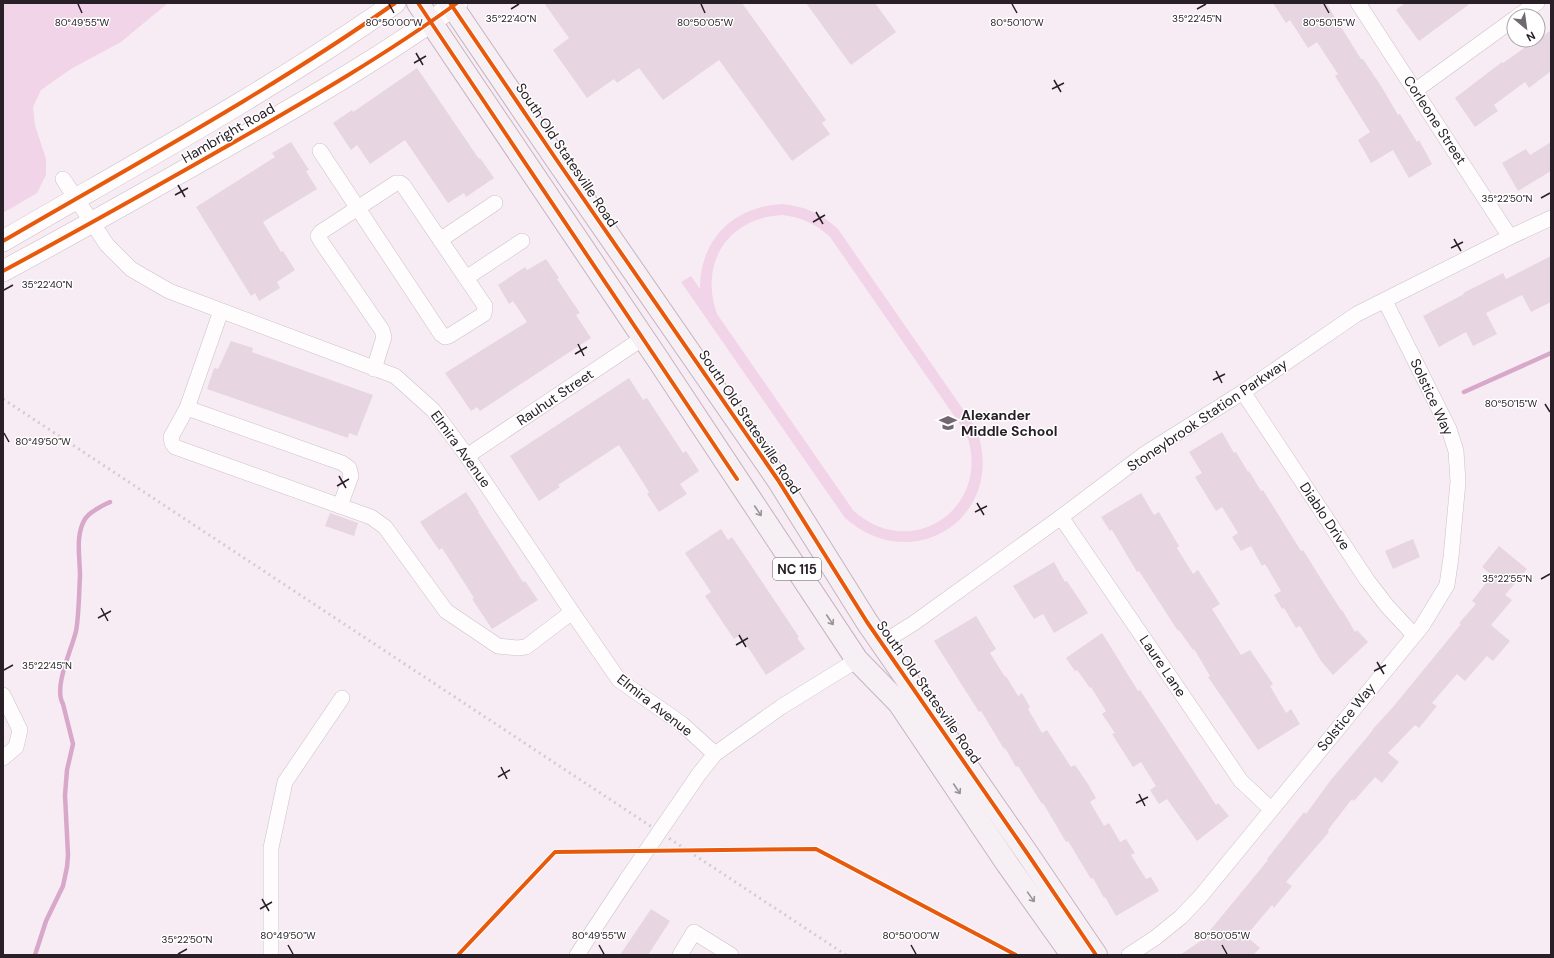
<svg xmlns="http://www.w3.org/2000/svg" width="1554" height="958" font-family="'DM Sans',sans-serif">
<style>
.green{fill:#f2d4e9;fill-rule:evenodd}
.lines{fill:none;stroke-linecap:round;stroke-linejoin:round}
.stream{stroke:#d8a8cb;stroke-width:4.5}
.building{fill:#e7d5e2}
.street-casing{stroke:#cac1c7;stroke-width:16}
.secondary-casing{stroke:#cac1c7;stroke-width:22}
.primary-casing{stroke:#c5b4c0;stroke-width:24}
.street{stroke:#fefcfd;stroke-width:15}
.secondary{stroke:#fefcfd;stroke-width:21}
.primary{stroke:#f6eff4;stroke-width:22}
.rail{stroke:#d2ced0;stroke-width:3;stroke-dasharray:2 4;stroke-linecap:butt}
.street-bridge-casing{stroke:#cac1c7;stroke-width:16;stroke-linecap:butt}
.street-bridge{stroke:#fefcfd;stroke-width:15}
.cycleway-casing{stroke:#fff;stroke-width:6}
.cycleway{stroke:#e8590c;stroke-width:4}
.oneway{stroke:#999297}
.ticks{fill:none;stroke:#282026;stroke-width:1.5}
.labels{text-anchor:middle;stroke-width:3;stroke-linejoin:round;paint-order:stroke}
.shield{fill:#fff;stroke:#686367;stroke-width:1}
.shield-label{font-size:13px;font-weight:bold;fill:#282026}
.street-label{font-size:14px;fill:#282026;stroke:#fff}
.poi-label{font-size:14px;font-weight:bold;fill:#282026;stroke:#fff;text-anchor:start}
.ticks-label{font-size:10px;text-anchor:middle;fill:#282026;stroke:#fff;stroke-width:3;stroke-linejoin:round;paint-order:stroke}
</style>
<rect width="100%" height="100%" fill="#f8ecf4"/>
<!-- green -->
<g class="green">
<polygon points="3,3 168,3 121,42 71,69 41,90 33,107 35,125 46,159 46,175 37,193 3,213"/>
<path d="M782,204c23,2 40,10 56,25l138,199c33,87 -62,151 -131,90l-164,-236 10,-6 9,13c0,-50 33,-82 82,-85zM782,215c19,2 34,9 48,22l136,196c28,74 -55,131 -113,77l-136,-196c-18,-51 11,-96 65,-99z"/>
</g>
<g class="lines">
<!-- stream -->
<g class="stream">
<polyline points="1464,392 1551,353"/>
<path d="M35,955l11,-34 17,-35 4,-19 1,-12 -3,-60 2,-25 6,-26 -10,-40c-10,-17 9,-55 13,-73 3,-16 3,-39 4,-55 0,-18 -5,-41 5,-57 5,-8 17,-13 25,-17"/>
</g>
</g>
<!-- building -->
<g class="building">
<polygon points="544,3 742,3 826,120 822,123 830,134 792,161 719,60 663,100 639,68 617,83 614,79 587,98 553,50 569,38"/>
<polygon points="806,3 875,3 896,32 851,65"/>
<polygon points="1273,3 1326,3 1361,59 1363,59 1381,86 1398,115 1400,114 1417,142 1419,140 1432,164 1409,178 1393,150 1371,163 1358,140 1370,132 1335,76 1338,74 1317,42 1308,48 1290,20 1286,23"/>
<polygon points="1405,3 1471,3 1419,41 1396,10"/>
<polygon points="1551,30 1551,71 1529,88 1525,82 1494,105 1498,111 1475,127 1455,98 1502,62 1503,63 1530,44 1531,45"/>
<polygon points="417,68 479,159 480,158 494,178 466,197 464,193 448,203 405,140 370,164 357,145 351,150 333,123 352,110 353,112"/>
<polygon points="291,142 309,170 306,171 317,189 263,222 281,252 283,251 295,270 277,282 280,288 259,301 255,293 251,296 196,207 275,157 272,153"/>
<polygon points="1551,142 1551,171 1518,191 1502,163 1526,149 1530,155"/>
<polygon points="1551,256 1551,302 1531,312 1522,295 1486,313 1497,334 1473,346 1466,332 1439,347 1423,316 1464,294 1463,293 1503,273 1506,279"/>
<polygon points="546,259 559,278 557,279 580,313 576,315 591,338 480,411 477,407 471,411 445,373 527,322 513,301 509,304 498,285 525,267 527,270"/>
<polygon points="231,341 253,348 252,352 373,395 357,436 349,433 348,438 207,389 214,368 218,369"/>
<polygon points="629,378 643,400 647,398 683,453 686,451 699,471 680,484 687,494 659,512 647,494 649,492 619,445 558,485 560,487 539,501 510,456"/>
<polygon points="1222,432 1234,453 1236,452 1248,472 1249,471 1261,491 1263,490 1301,551 1303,550 1328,590 1341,610 1342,610 1355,632 1357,630 1368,642 1333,675 1321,661 1300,626 1296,628 1284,608 1282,609 1274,595 1281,591 1265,564 1262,566 1251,546 1241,551 1232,537 1238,533 1222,507 1216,511 1195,477 1202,473 1189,452"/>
<polygon points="466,492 479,512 478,512 523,582 525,581 538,600 492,629 472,599 474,598 442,548 439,550 420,522"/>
<polygon points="1141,493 1154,515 1159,512 1179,546 1177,548 1193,574 1198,570 1220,604 1212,609 1241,655 1250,650 1273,684 1270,686 1286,713 1291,709 1300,724 1258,750 1208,677 1210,676 1194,649 1193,650 1179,630 1178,631 1139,571 1137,572 1112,530 1110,531 1101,517"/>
<polygon points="330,513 358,523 354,536 325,526"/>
<polygon points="721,529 728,540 732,537 799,637 797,638 805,649 766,675 740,635 734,639 705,596 711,592 685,553"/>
<polygon points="1413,539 1420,557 1393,569 1385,551"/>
<polygon points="1499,546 1527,569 1505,595 1512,600 1491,625 1510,641 1493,661 1487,656 1465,681 1457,674 1432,703 1437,706 1419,728 1415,725 1388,753 1399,762 1382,783 1375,777 1354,801 1352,799 1328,830 1329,832 1286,882 1292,886 1274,908 1272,905 1246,936 1260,948 1253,955 1180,955 1202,940 1268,860 1267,859 1304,812 1306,814 1330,781 1373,730 1372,730 1393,707 1461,624 1459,623 1476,604 1472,601 1492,575 1482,567"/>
<polygon points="1054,562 1065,582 1067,581 1088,613 1054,633 1043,614 1034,619 1013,586"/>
<polygon points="976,616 996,649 990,653 1005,677 1006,676 1018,696 1022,693 1030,707 1028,709 1042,733 1047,730 1071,767 1075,765 1088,784 1096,798 1090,802 1104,826 1109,823 1120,842 1126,839 1135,853 1131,855 1146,879 1151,877 1159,891 1116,916 1105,897 1104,898 1093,878 1091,879 1068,841 1066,842 1043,803 1042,804 1018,766 1016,767 1005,748 1004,749 981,711 979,712 934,641"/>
<polygon points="1102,633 1138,691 1140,690 1216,805 1218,803 1229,816 1197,841 1167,799 1159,804 1150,790 1156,786 1141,762 1133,767 1112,734 1115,733 1102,714 1106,711 1091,687 1090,688 1077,670 1075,671 1066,658"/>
<polygon points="651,909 670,921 648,955 620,955"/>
</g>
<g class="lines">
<!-- street casing -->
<g class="street-casing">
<g id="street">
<polyline points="1358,3 1510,237"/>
<polyline points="1518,16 1537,3"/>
<polyline points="1416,90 1514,19"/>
<polyline points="320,151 441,334 445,337 449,336 484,314 485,306 403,185 400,183 396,183 321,232 318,236 320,240 382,330 384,337 374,369"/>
<polyline points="63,179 107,245 131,269 169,291 395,376 433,410 467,456 572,612 619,680 682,724 715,754"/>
<polyline points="440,240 495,203"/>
<polyline points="466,278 522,241"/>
<polyline points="221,311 187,408 171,437 172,443 175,447 371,517 385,527 446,611 498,646 517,648 526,647 572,612"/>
<polyline points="1243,392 1367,580 1387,606 1414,635"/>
<polyline points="187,408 342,463 349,468 351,476 340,506"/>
<polyline points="467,456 643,338"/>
<polyline points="1061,517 1241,781 1271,809"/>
<polyline points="882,643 914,623 1061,517 1146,453 1243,392 1357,314 1510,237 1551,218"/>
<polyline points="3,695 20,730 16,747 3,758"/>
<polyline points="699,774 715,754 781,707 857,660"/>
<polyline points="271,955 271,848 285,782 342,698"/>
<polyline points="577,955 627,879"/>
<polyline points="680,955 694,932 731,955"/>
<polyline points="1129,955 1155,938 1181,917 1200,897 1422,626 1447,585 1451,557 1458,482 1456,451 1449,429 1385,301"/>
</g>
</g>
<!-- secondary casing -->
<g class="secondary-casing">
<g id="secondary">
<path d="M3,241c132,-77 267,-150 392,-238"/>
<path d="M3,271c78,-42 156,-86 233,-130 75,-43 151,-87 221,-138"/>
</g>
</g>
<!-- primary casing -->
<g class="primary-casing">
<g id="primary">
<polyline points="418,3 659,361 857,660 899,703 1008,865 1072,955"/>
<polyline points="450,3 556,159 778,480 867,622 1027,853 1096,955"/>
</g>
</g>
<!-- street -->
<use href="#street" class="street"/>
<!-- secondary -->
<use href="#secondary" class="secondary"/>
<!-- primary -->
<use href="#primary" class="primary"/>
<!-- rail -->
<polyline class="rail" points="3,399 846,955"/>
<!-- street-bridge casing -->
<g class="street-bridge-casing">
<polyline id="street-bridge" points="627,879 699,774"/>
</g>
<!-- street-bridge -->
<use href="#street-bridge" class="street-bridge"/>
<!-- cycleway casing -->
<g class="cycleway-casing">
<g id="cycleway">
<polyline points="418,3 737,479"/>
<polyline points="450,3 556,159 778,480 867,622 1027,853 1096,955"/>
<path d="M3,241c132,-77 267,-150 392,-238"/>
<path d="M3,271c78,-42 156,-86 233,-130 75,-43 151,-87 221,-138"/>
<polyline points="458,955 555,852 816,849 1016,955"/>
</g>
</g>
<!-- cycleway -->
<use href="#cycleway" class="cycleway"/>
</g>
<!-- one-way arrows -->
<defs><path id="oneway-shaft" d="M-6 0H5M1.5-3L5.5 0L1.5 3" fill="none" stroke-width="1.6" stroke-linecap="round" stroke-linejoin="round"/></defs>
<g class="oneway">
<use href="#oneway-shaft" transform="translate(758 511) rotate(56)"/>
<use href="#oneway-shaft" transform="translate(830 620) rotate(56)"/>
<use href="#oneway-shaft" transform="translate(957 789) rotate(56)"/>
<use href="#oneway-shaft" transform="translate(1031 897) rotate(55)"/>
</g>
<!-- ticks -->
<path class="ticks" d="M78,4l4,9M389,4l5,9M701,4l4,9M1012,4l5,9M1324,4l5,9M511,9l8,-5M1197,9l9,-5M416,53l7,12M414,63l12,-7M1054,80l7,12M1052,89l12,-6M178,185l7,12M175,195l13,-7M1541,198l9,-5M816,212l7,12M813,222l12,-7M1454,239l7,12M1451,248l12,-6M4,290l9,-5M578,344l6,12M575,354l12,-7M1216,371l6,12M1213,380l12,-6M1545,404l5,8M4,433l5,9M339,476l7,12M337,486l12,-7M977,503l7,12M975,512l12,-6M1541,579l9,-5M101,608l7,13M98,618l13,-7M739,635l7,12M736,645l12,-7M1377,662l7,12M4,670l9,-5M1374,671l12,-6M501,767l6,12M498,777l12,-7M1139,794l6,12M1136,803l12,-6M262,899l7,12M260,909l12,-7M288,945l5,9M599,945l5,9M911,945l5,9M1222,945l5,9M178,954l9,-5"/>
<!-- icons -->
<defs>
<g id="school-bare" transform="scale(1.38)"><path d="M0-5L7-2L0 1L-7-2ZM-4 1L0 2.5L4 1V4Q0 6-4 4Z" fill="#71676e" stroke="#fff" stroke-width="2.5" paint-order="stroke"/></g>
</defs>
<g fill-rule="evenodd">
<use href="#school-bare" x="948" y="423"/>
</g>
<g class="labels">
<!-- shield labels -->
<rect class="shield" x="773" y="558" width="48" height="22" rx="3"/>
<g class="shield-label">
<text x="797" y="574">NC 115</text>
</g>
<!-- street labels -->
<g class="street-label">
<text transform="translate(1435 120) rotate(57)" y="5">Corleone Street</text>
<text transform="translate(228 133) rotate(-30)" y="5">Hambright Road</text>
<text transform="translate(567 155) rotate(56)" y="5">South Old Statesville Road</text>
<text transform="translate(555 397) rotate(-34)" y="5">Rauhut Street</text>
<text transform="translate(1432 397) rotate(65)" y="5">Solstice Way</text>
<text transform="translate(1207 415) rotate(-34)" y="5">Stoneybrook Station Parkway</text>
<text transform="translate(750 422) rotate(56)" y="5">South Old Statesville Road</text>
<text transform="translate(461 449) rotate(54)" y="5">Elmira Avenue</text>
<text transform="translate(1325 516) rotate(56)" y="5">Diablo Drive</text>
<text transform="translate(1163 666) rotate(56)" y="5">Laure Lane</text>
<text transform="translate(929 692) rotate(55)" y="5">South Old Statesville Road</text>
<text transform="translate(655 705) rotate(38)" y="5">Elmira Avenue</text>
<text transform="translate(1346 717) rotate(-51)" y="5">Solstice Way</text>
</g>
<!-- poi labels -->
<g class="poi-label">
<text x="961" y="420">Alexander<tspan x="961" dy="16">Middle School</tspan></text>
</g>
</g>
<g class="ticks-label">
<text x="511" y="22">35°22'40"N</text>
<text x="1197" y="22">35°22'45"N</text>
<text x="82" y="26">80°49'55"W</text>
<text x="394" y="26">80°50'00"W</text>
<text x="705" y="26">80°50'05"W</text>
<text x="1017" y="26">80°50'10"W</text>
<text x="1329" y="26">80°50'15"W</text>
<text x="1507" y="202">35°22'50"N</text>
<text x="47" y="288">35°22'40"N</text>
<text x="1511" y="407">80°50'15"W</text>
<text x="43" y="445">80°49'50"W</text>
<text x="1507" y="582">35°22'55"N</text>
<text x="47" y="669">35°22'45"N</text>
<text x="288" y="939">80°49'50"W</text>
<text x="599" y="939">80°49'55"W</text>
<text x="911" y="939">80°50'00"W</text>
<text x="1222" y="939">80°50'05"W</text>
<text x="187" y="943">35°22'50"N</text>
</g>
<!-- border -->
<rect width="1554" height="958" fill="none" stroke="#282026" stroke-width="8"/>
<!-- north arrow -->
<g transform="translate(1526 28) rotate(151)"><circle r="19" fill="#ffffff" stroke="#a9a6a8"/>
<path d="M0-3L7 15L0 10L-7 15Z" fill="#71676e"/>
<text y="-6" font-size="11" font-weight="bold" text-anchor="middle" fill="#282026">N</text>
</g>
</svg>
